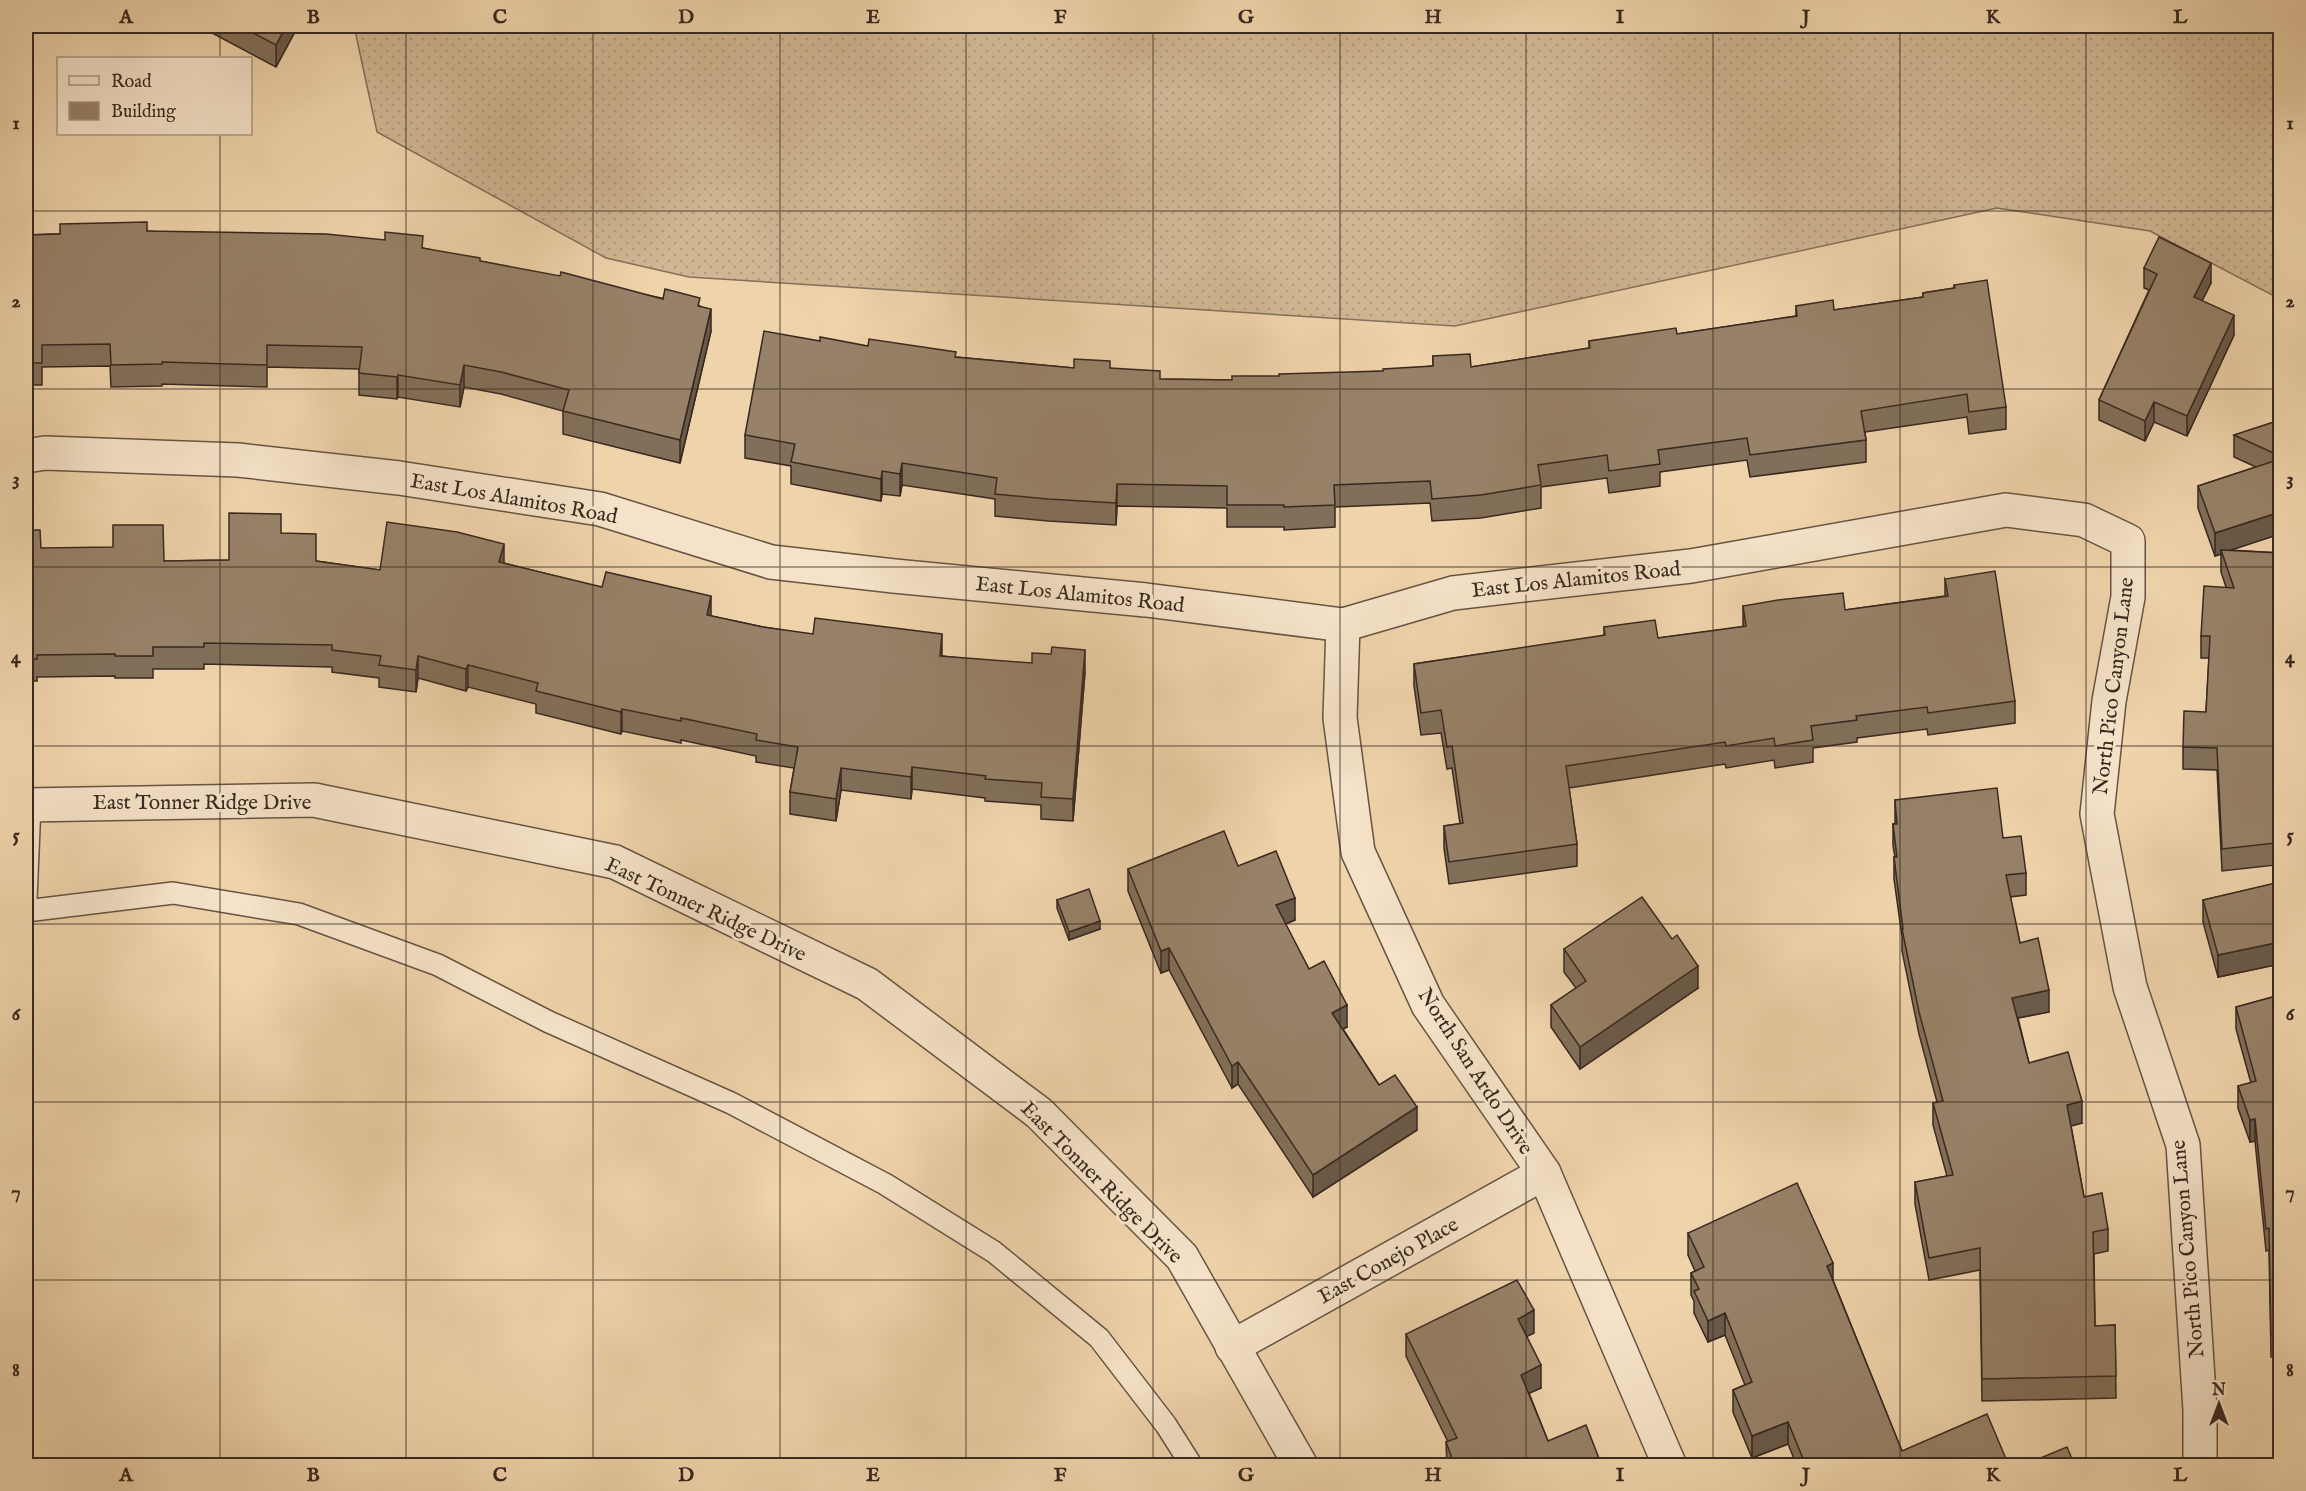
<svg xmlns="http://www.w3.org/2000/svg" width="2306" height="1491" font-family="'IM FELL English',serif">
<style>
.grass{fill:url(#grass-dots);stroke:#84705a;stroke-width:1.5}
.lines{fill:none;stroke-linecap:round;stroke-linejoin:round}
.lane-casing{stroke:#665443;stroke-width:24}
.street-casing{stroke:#665443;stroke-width:36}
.lane{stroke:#f5e2c8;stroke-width:21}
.street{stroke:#f5e2c8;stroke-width:33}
.wall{fill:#826f59;stroke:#382920;stroke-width:1.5}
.shaded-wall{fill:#6a5a49;stroke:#382920;stroke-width:1.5}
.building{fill:#978168;stroke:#382920;stroke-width:1.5}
.grid{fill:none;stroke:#382920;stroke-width:1.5;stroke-opacity:0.55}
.labels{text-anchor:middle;stroke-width:6;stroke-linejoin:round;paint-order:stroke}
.street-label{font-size:21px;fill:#382920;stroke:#f5e2c8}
.neatline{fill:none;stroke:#382920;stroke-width:2}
.grid-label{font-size:20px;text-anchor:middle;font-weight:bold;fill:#382920}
</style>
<defs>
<pattern id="grass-dots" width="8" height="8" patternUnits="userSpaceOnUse" patternTransform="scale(1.5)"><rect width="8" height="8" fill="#d0b693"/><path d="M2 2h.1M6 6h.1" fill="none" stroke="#b39c7e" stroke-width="1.8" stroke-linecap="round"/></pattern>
</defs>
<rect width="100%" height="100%" fill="#efd3ab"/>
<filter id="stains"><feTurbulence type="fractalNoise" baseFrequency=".00333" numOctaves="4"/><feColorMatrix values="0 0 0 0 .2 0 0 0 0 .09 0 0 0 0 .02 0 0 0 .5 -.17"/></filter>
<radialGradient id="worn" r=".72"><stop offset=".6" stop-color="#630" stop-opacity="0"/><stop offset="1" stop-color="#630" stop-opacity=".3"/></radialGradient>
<!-- grass -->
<polygon class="grass" points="354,26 2280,26 2280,299 2150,231 1997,208 1455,326 689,277 606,258 377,132"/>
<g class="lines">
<!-- lane casing -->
<g class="lane-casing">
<g id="lane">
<polyline points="26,900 30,804"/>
<polyline points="26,911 173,893 299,914 438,965 549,1022 731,1103 885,1184 994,1252 1099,1338 1166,1425 1192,1466"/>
</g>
</g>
<!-- street casing -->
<g class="street-casing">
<g id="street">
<polyline points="26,456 45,453 238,460 399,478 600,509 771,562 894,576 1146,600 1343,625 1453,593 1691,566 2006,510 2084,520 2128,541 2128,597 2109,701 2097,814 2130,987 2183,1145 2200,1410 2200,1466"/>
<polyline points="1343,625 1340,718 1358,852 1428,1005 1544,1173 1670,1466"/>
<polyline points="26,805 314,800 615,862 867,984 1039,1113 1182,1257 1301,1466"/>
<polyline points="1232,1347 1544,1173"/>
</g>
</g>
<!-- lane -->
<use href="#lane" class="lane"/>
<!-- street -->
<use href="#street" class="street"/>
</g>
<!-- wall -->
<g class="wall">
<polygon points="199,26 298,26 276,67"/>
<polygon points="147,231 423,248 480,261 700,306 711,331 680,463 563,434 563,411 501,394 464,387 460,407 398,397 397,399 359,395 359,369 267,367 267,387 162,384 162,386 111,387 110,366 42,367 42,385 33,385 33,388 26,389 26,235"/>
<polygon points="2144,268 2211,283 2202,301 2234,335 2187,436 2154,422 2145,441 2099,420 2099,400 2149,290 2144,288"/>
<polygon points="1954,285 2006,407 2006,429 1969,434 1967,417 1865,432 1866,440 1866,462 1750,477 1747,460 1660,472 1660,486 1609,493 1607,478 1541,487 1541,508 1481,518 1432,521 1430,503 1335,507 1335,527 1284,530 1284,527 1227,527 1227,508 1117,506 1116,525 1048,521 995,516 995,499 902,485 900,496 882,494 881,501 791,484 791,466 745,458 745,435 868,346 956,357 1074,368 1110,368 1160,379 1232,380 1383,371 1433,366 1433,356 1471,367 1589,348 1589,341 1677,334 1796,316 1796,306 1834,310 1923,297 1923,293 1954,288"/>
<polygon points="2280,420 2280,534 2230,550 2280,553 2280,964 2218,977 2203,922 2203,900 2278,883 2275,865 2222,871 2217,770 2183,769 2183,747 2206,712 2209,658 2201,658 2201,636 2226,587 2221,572 2221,554 2215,556 2198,508 2198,486 2256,467 2234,457 2234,435"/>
<polygon points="26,527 31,530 41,548 164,561 229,560 281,533 316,561 380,570 504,563 711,616 763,627 942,656 1085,672 1073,821 1041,819 1041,805 985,801 985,798 912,789 911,799 841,790 836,821 790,814 790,792 794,768 756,762 756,756 681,740 681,743 622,731 621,734 536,713 536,704 468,687 466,691 418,678 416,692 379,687 379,678 332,672 332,667 204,664 204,669 153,669 153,678 115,678 115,676 37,677 37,681 26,681"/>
<polygon points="1945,579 2015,701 2015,723 1928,735 1927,729 1857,738 1857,742 1813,748 1813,762 1775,768 1774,760 1726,768 1725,764 1569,788 1577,844 1577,866 1449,884 1444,848 1444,826 1460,824 1452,768 1447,769 1441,733 1421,735 1414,686 1414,664 1604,636 1604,627 1658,638 1743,627 1743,606 1845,610 1945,596"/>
<polygon points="1895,800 2003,838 2026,873 2026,895 2010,897 2020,943 2049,1012 2018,1018 2029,1063 2082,1123 2071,1126 2084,1197 2108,1229 2108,1251 2094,1254 2095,1326 2115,1325 2116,1398 1982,1401 1980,1270 1929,1280 1915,1204 1915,1182 1947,1176 1933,1125 1933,1103 1937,1102 1919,1034 1902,951 1902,937 1894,879 1894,857 1895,857 1893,846 1893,824 1895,824"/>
<polygon points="1238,866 1295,920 1285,924 1309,969 1347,1027 1343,1029 1379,1085 1417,1130 1313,1197 1238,1084 1232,1088 1169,970 1161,973 1128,891 1128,869"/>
<polygon points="1057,900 1100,929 1069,940 1057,908"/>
<polygon points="1564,949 1698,988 1580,1069 1551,1027 1551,1005 1576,988 1564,972"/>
<polygon points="2280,995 2280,1356 2271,1357 2269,1250 2266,1251 2255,1141 2250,1142 2238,1108 2238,1086 2251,1083 2236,1029 2236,1007"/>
<polygon points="1688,1233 1833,1280 1902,1451 2009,1466 1797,1466 1788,1444 1752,1458 1733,1412 1733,1390 1745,1385 1725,1335 1708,1342 1694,1313 1694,1301 1691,1295 1691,1273 1695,1271 1688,1255"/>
<polygon points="1534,1333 1526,1336 1541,1388 1529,1393 1548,1441 1602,1466 1447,1466 1446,1442 1448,1442 1406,1356 1406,1334"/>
<rect x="2278" y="1403" width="2" height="57"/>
</g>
<!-- shaded-wall -->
<g class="shaded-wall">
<polygon points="286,26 298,26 276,67 276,45"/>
<polygon points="2211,263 2211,283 2194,317 2194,297"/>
<polygon points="711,309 711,331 680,463 680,440"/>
<polygon points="2234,315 2234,335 2187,436 2187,416"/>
<polygon points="464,365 464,387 460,407 460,385"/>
<polygon points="398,375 398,397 397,399 397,377"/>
<polygon points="2154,402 2154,422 2145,441 2145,421"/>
<polygon points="902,463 902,485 900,496 900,474"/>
<polygon points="882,471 882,494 881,501 881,479"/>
<polygon points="1117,484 1117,506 1116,525 1116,503"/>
<polygon points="2280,512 2280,534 2222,553 2221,550 2221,554 2215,556 2215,533"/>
<polygon points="504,544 504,566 499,562"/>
<polygon points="711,596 711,618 707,615"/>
<polygon points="942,634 942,656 940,656"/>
<polygon points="1085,650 1085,672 1073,821 1073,799"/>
<polygon points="418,656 418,678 416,692 416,670"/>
<polygon points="468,665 468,687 466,691 466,669"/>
<polygon points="622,709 622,731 621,734 621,712"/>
<polygon points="912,767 912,789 911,799 911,777"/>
<polygon points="841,768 841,790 836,821 836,799"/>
<polygon points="1295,898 1295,920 1276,928 1276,905"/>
<polygon points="1100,921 1100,929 1069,940 1069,932"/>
<polygon points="2280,942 2280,964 2218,977 2218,955"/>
<polygon points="1169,948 1169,970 1161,973 1161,951"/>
<polygon points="1698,966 1698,988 1580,1069 1580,1047"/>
<polygon points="2049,990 2049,1012 2012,1019 2012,998"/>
<polygon points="1347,1005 1347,1027 1332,1035 1332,1013"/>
<polygon points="1238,1062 1238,1084 1232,1088 1232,1066"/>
<polygon points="2082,1101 2082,1123 2067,1127 2067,1105"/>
<polygon points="1417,1107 1417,1130 1313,1197 1313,1175"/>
<polygon points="2255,1119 2255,1141 2250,1142 2250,1120"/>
<polygon points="1833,1263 1833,1285 1827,1266"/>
<polygon points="1534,1310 1534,1333 1518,1341 1518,1319"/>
<polygon points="1725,1313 1725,1335 1708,1342 1708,1321"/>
<polygon points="1541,1365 1541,1388 1521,1397 1521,1375"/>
<polygon points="1788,1422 1788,1444 1752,1458 1752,1436"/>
</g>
<!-- building -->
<g class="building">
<polygon points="240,26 286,26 276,45"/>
<polygon points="147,222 147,231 326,234 385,240 385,232 423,236 422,248 480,258 480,261 560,276 561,272 663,299 665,289 700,298 698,306 711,309 680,440 563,411 569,390 501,372 464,365 460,385 398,375 397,377 359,373 362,347 267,345 267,365 162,362 162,364 111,365 110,344 42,345 42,363 33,363 33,366 26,367 26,235 60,234 60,224"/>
<polygon points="2159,237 2211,263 2194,297 2234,315 2187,416 2154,402 2145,421 2099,400 2157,274 2144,268"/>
<polygon points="1987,280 2006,407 1969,412 1967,394 1861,411 1866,440 1750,455 1747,438 1658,450 1660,464 1609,471 1607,455 1538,465 1541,485 1481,495 1432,499 1430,481 1334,485 1335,505 1284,507 1284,505 1227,505 1227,486 1117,484 1116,503 1048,499 995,494 997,478 902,463 900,474 882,471 881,479 791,462 795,444 745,435 764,331 820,341 820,337 868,346 869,339 956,352 955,357 1074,368 1074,359 1110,361 1110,368 1160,371 1160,379 1232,380 1232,376 1279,376 1279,374 1383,371 1383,369 1433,366 1433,356 1470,354 1471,367 1590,348 1589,341 1676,328 1677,334 1797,316 1796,306 1833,300 1834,310 1923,297 1923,293 1955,288 1954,285"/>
<polygon points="2280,420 2280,456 2234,435"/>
<polygon points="2280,459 2280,512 2215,533 2198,486"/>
<polygon points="229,513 281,514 281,533 316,534 316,561 380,570 387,522 457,532 504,544 499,562 602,587 606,572 711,596 707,615 763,627 813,634 815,618 942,634 940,656 1032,663 1032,653 1051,654 1052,647 1085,650 1073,799 1041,797 1042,783 985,779 986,776 912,767 911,777 841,768 836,799 790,792 798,747 756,740 757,734 681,718 681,721 622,709 621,712 536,691 538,683 468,665 466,669 418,656 416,670 379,665 381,656 332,650 332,645 204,643 204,647 153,647 153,656 115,656 115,654 37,655 37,659 26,659 26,527 31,527 31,530 40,530 41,548 113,547 113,525 163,525 164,561 229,560"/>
<polygon points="2221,550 2280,553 2280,875 2275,843 2222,849 2217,748 2183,747 2184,711 2206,712 2210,636 2201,636 2204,586 2234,588"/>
<polygon points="1995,571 2015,701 1928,713 1927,707 1856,716 1857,720 1811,726 1813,740 1775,746 1774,738 1726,746 1725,742 1566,766 1577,844 1449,862 1444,826 1463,823 1452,746 1447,747 1441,710 1421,713 1414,664 1605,635 1604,627 1655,620 1658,638 1746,626 1743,606 1778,600 1843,593 1845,610 1948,596 1945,579"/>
<polygon points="1997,788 2003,838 2021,836 2026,873 2006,875 2020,943 2038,938 2049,990 2012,998 2029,1063 2068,1052 2082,1101 2067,1105 2084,1197 2102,1193 2108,1229 2093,1232 2095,1326 2115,1325 2116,1376 1982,1379 1980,1248 1929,1258 1915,1182 1953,1175 1933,1103 1943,1101 1919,1012 1902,929 1903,929 1894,857 1897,857 1893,824 1897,824 1895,800"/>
<polygon points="1224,831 1238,866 1276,851 1295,898 1276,905 1309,969 1324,961 1347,1005 1332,1013 1379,1085 1395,1075 1417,1107 1313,1175 1238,1062 1232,1066 1169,948 1161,951 1128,869"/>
<polygon points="2280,882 2280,942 2218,955 2203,900"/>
<polygon points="1089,889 1100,921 1069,932 1057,900"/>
<polygon points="1642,897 1672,939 1677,935 1698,966 1580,1047 1551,1005 1586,981 1564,949"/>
<polygon points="2280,995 2280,1334 2271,1335 2269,1228 2266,1229 2255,1119 2250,1120 2238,1086 2256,1081 2236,1007"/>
<polygon points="1797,1183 1833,1263 1827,1266 1902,1451 1987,1414 2009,1466 1806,1466 1788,1422 1752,1436 1733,1390 1752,1382 1725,1313 1708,1321 1694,1291 1699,1289 1691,1273 1704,1267 1688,1233"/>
<polygon points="1517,1280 1534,1310 1518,1319 1541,1365 1521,1375 1548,1441 1586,1425 1602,1466 1455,1466 1446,1442 1457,1438 1406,1334"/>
<rect x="2278" y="1403" width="2" height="35"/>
<polygon points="2067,1447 2075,1466 2021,1466"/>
</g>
<!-- grid -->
<path class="grid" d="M220,26v32M406,26v1440M593,26v1440M780,26v1440M966,26v1440M1153,26v1440M1340,26v1440M1526,26v1440M1713,26v1440M1900,26v1440M2086,26v1440M220,134v1332M26,211h2254M26,389h2254M26,567h2254M26,746h2254M26,924h2254M26,1102h2254M26,1280h2254"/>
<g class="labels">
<!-- street labels -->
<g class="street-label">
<text transform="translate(514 498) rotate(10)" y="7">East Los Alamitos Road</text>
<text transform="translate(1576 579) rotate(-6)" y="7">East Los Alamitos Road</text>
<text transform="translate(1080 594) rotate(6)" y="7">East Los Alamitos Road</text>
<text transform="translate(2113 686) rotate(-83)" y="7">North Pico Canyon Lane</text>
<text x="202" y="809">East Tonner Ridge Drive</text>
<text transform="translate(706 909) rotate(25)" y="7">East Tonner Ridge Drive</text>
<text transform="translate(1476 1071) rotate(57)" y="7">North San Ardo Drive</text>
<text transform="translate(1102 1182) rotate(45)" y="7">East Tonner Ridge Drive</text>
<text transform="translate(2187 1249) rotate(-95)" y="7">North Pico Canyon Lane</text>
<text transform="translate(1388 1260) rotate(-29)" y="7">East Conejo Place</text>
</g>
</g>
<!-- margin -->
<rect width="2306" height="1491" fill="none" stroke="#efd3ab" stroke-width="66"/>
<!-- legend -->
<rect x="57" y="57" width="195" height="78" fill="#f5e2c8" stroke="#a99885" stroke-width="1.5"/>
<rect x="69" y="76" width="30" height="9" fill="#f5e2c8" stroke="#a99885" stroke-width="1.5"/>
<text x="111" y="87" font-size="18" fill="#382920">Road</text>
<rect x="69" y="102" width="30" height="18" fill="#978168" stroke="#a99885" stroke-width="1.5"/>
<text x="111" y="117" font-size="18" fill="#382920">Building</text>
<!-- north arrow -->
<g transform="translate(2219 1404)" stroke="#f5e2c8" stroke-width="4.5" paint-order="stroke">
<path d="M0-4.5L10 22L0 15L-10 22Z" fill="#382920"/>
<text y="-9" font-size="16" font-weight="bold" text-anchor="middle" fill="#382920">N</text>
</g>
<rect x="33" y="33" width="2240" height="1425" class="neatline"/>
<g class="grid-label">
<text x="126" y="23">A</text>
<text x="313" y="23">B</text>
<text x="500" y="23">C</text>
<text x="686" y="23">D</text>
<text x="873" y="23">E</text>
<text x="1060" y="23">F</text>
<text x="1246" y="23">G</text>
<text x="1433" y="23">H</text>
<text x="1620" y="23">I</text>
<text x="1806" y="23">J</text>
<text x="1993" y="23">K</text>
<text x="2180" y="23">L</text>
<text x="16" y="129">1</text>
<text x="2290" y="129">1</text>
<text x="16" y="307">2</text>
<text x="2290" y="307">2</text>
<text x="16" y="485">3</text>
<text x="2290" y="485">3</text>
<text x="16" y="663">4</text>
<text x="2290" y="663">4</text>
<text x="16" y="841">5</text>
<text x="2290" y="841">5</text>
<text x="16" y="1020">6</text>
<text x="2290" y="1020">6</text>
<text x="16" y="1198">7</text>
<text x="2290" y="1198">7</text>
<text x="16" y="1376">8</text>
<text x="2290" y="1376">8</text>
<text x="126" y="1481">A</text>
<text x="313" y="1481">B</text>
<text x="500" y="1481">C</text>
<text x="686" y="1481">D</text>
<text x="873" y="1481">E</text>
<text x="1060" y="1481">F</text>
<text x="1246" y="1481">G</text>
<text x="1433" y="1481">H</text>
<text x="1620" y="1481">I</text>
<text x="1806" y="1481">J</text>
<text x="1993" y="1481">K</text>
<text x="2180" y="1481">L</text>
</g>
<rect width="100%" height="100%" filter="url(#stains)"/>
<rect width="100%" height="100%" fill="url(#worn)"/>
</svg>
